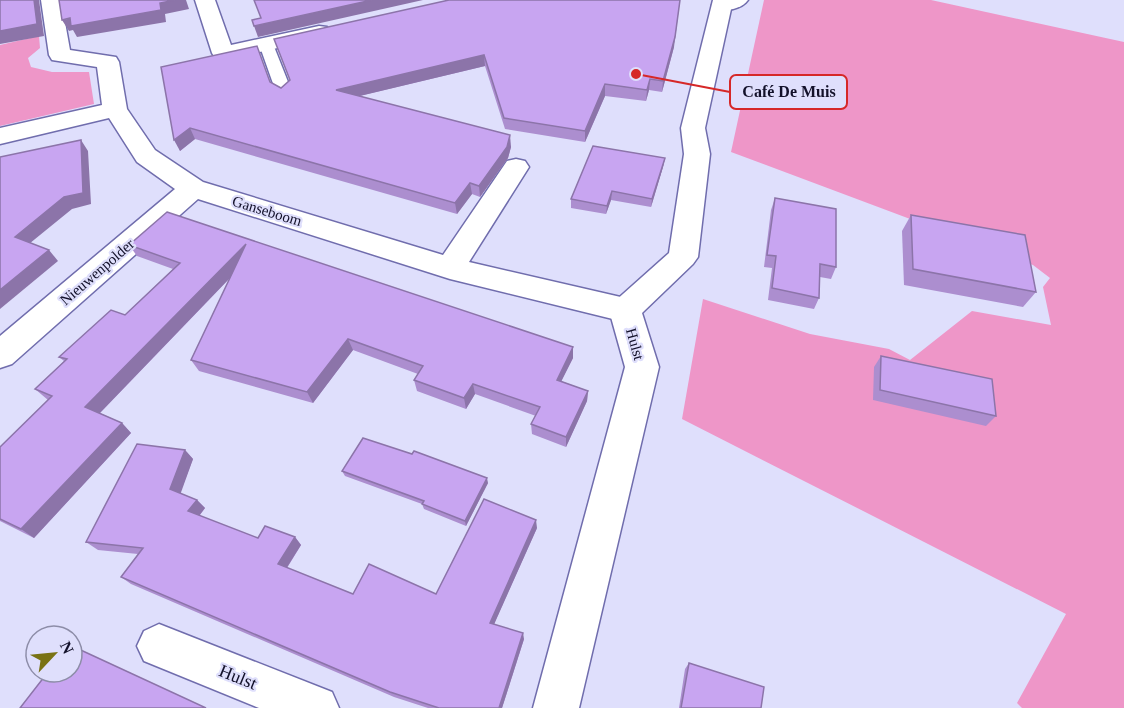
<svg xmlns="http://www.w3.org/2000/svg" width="1124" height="708" font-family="'Times New Roman',serif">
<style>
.green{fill:#ee96c8}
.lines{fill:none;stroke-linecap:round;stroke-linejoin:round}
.lane-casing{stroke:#706dad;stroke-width:3}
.street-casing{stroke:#706dad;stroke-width:3}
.secondary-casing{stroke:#706dad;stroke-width:3}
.lane{fill:#fff;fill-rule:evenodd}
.street{fill:#fff;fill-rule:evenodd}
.secondary{fill:#fff;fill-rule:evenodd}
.wall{fill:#ac8ecf}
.shaded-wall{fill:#8c74a9}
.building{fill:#c8a5f1;stroke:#8c74a9;stroke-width:1.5}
.labels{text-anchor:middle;stroke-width:4.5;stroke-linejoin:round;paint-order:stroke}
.street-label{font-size:15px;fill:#13112a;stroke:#dfdffc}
.near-street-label{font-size:18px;fill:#13112a;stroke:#dfdffc}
.leader{fill:none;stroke:#d62828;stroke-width:2}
.callout-dot{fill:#d62828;stroke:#dfdffc;stroke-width:2}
.callout{fill:#dfdffc;stroke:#d62828;stroke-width:2}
.callout-label{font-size:16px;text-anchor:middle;font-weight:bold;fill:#13112a}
</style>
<rect width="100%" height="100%" fill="#dfdffc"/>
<!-- green -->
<g class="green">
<polygon points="764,0 931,0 1124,42 1124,708 1022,708 1017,703 1066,614 682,419 703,299 810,334 889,349 910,360 972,311 1051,325 1043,287 1050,278 1033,265 731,152"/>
<polygon points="39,36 40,48 28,58 31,67 52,72 89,72 94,104 0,126 0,45"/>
</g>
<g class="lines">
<!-- lane casing -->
<g class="lane-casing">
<polygon id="lane" points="266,40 273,44 292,92 289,95 284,97 276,92 259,44"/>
</g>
<!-- street casing -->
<g class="street-casing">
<g id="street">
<polygon points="41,0 61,0 70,50 116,57 119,62 127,109 155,150 203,182 443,255 507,161 516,159 525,161 529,167 469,262 625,298 636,302 641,310 636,318 625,322 450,279 198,199 12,364 0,368 0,336 175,189 137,162 109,118 0,144 0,128 102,105 97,67 52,60 49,55"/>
<polygon points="195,0 215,0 231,45 319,26 327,27 330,32 327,37 223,60 215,58 212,53"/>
<path d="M717,0h31c-6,9 -23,12 -33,9l-3,-4z"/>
<polygon points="159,624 332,692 339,708 259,708 144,661 137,646 144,631"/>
</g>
</g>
<!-- secondary casing -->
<g class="secondary-casing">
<polygon id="secondary" points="713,0 733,0 705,128 710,154 698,257 693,264 642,313 659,367 579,708 533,708 625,367 609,310 614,302 669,253 684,154 681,128"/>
</g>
<!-- lane -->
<use href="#lane" class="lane"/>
<!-- street -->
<use href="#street" class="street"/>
<!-- secondary -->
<use href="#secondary" class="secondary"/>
</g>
<!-- wall -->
<g class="wall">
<polygon points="274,39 674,47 662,92 649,90 646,101 605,96 585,142 505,129 485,66 359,96 511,147 508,158 480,197 472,194 457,214 195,139 180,151 161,67 270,82 281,88 290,80"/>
<polygon points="665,158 663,167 651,207 611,200 606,214 571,208 571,199"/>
<polygon points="775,198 836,267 831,279 820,277 819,298 814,309 768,300 772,268 764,267 771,210"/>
<polygon points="911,215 1036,292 1023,307 904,285 902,231"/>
<polygon points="129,245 573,358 561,381 588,391 587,401 566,447 532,434 531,424 536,416 475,394 466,409 417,391 414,380 418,374 353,350 313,403 199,371 191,360 230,278 100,413 122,423 131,433 34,538 0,521 0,447 48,400 35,389 64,361 59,357 125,315 173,269 137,256"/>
<polygon points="881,356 996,416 986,426 873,400 874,367"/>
<polygon points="185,450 193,459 180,493 197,500 205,508 199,516 258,538 295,537 301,545 287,568 353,594 436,594 537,528 494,624 524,639 502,708 428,708 394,697 131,584 121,577 138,554 98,550 86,542"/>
<polygon points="342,471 488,483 466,526 424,509 422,504 345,476"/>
<polygon points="689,663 761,708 679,708 685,669"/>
</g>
<!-- shaded-wall -->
<g class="shaded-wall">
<polygon points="34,0 39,0 44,36 0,44 0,31"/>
<polygon points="175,0 186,0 189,9 165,14 166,22 77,37 73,30 69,31 62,20"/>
<polygon points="372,0 423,0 258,37 254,26"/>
<polygon points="680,0 674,47 662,92 663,81"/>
<polygon points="484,55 485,66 339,101 336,90"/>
<polygon points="650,79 649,90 646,101 647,90"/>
<polygon points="605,84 605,96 585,142 585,131"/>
<polygon points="190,128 195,139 180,151 174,140"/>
<polygon points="510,135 511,147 508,158 480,197 479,186"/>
<polygon points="81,140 88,151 91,204 72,209 24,248 15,237"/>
<polygon points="665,158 663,167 651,207 652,199"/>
<polygon points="470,183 472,194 457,214 455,203"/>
<polygon points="612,191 611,200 606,214 607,206"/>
<polygon points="246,244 252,255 96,417 85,407"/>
<polygon points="49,250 58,261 0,309 0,290"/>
<polygon points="348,339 353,350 313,403 307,392"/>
<polygon points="573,347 573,358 557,390 557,380"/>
<polygon points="473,384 475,394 466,409 464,398"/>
<polygon points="588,391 587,401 566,447 566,437"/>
<polygon points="122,423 131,433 34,538 21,529"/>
<polygon points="185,450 193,459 179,498 170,489"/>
<polygon points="487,478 488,483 466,526 465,521"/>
<polygon points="197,500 205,508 196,520 188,511"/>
<polygon points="536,520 537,528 492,629 490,623"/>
<polygon points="295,537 301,545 284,572 278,564"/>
<polygon points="523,633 524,639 502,708 499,708"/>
</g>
<!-- building -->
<g class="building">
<polygon points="0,0 34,0 37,24 0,31"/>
<polygon points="59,0 175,0 160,3 161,10 71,26 70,18 62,20"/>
<polygon points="254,0 372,0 254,26 252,20 261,18"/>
<polygon points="449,0 680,0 675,37 663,81 650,79 647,90 605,84 585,131 504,118 484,55 336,90 510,135 507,147 479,186 470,183 455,203 190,128 174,140 161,67 257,46 270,82 281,88 290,80 274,39"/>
<polygon points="81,140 83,193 64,197 15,237 49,250 0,290 0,157"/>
<polygon points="593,146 665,158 652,199 612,191 607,206 571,199"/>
<polygon points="775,198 836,209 836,267 820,264 819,298 772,288 776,256 767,255"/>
<polygon points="167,212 573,347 557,380 588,391 566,437 531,424 540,407 473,384 464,398 414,380 423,366 348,339 307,392 191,360 246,244 85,407 122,423 21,529 0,519 0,447 52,396 35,389 67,359 59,357 111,310 125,315 180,263 129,245"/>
<polygon points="911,215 1025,235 1036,292 913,269"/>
<polygon points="881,356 992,379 996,416 880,390"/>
<polygon points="363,438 412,454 414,451 487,478 465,521 422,504 424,501 342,471"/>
<polygon points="137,444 185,450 170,489 197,500 188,511 258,538 265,526 295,537 278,564 353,594 369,564 436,594 484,499 536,520 490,623 523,633 499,708 439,708 390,692 121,577 143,548 86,542"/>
<polygon points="72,646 206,708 20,708 48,672 72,672"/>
<polygon points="689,663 764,687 761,708 681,708"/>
</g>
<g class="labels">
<!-- street labels -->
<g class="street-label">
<text transform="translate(267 211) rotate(17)" y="5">Ganseboom</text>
<text transform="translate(97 272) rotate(-41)" y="5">Nieuwenpolder</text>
<text transform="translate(635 344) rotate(74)" y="5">Hulst</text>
</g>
<!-- near-street labels -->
<g class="near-street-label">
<text transform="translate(238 677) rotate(22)" y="6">Hulst</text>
</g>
</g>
<!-- callouts -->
<path class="leader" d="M636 74L730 92"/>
<circle class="callout-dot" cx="636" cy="74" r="6"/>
<rect class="callout" x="730" y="75" width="117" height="34" rx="6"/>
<g class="callout-label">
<text x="789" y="97">Café De Muis</text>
</g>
<!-- north arrow -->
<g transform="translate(54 654) rotate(64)"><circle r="28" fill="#dfdffc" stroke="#8d8da8" stroke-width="1.5"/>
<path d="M0-4.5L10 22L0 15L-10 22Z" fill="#797214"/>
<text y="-9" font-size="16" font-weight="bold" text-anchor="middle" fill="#13112a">N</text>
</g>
</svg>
